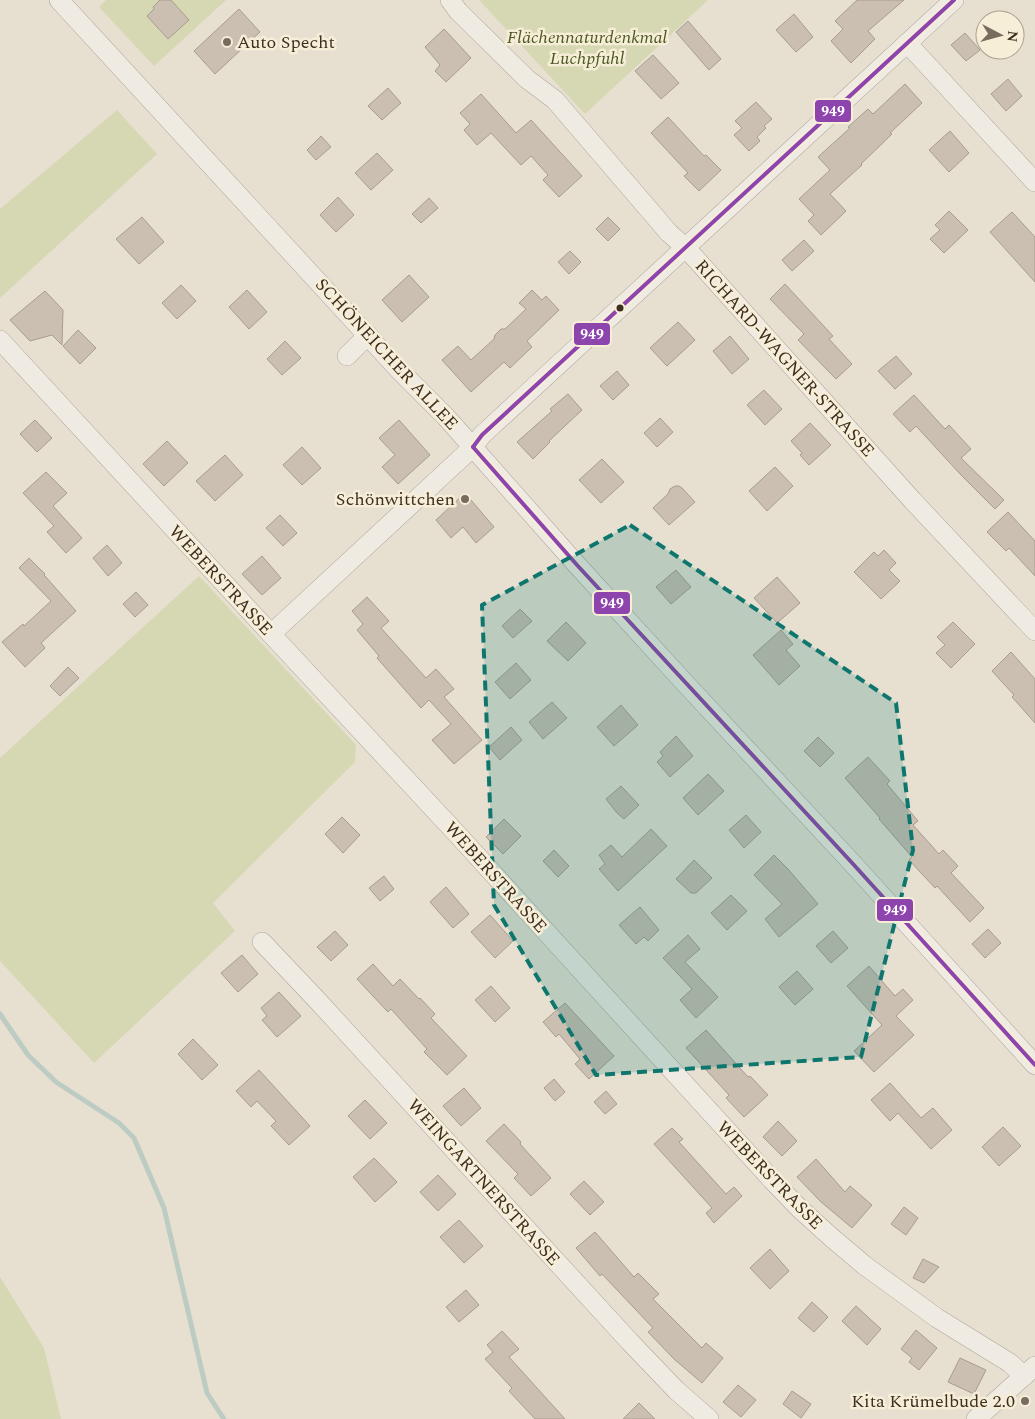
<svg xmlns="http://www.w3.org/2000/svg" width="1035" height="1419" font-family="Spectral,serif">
<style>
.green{fill:#d6d7b3}
.lines{fill:none;stroke-linecap:round;stroke-linejoin:round}
.stream{stroke:#bcccc2;stroke-width:5}
.building{fill:#cbbfb2;stroke:#a89c90}
.minor-casing{stroke:#ada599;stroke-width:20}
.minor{stroke:#efebe3;stroke-width:19}
.bus-1-casing{stroke:#f7eed8;stroke-width:8}
.bus-1{stroke:#8e44ad;stroke-width:4}
.marked{fill:#0f766e;fill-opacity:0.2;stroke:#0f766e;stroke-width:4;stroke-dasharray:10 6;stroke-linejoin:round}
.poi-dot{fill:#786c5e;stroke:#f7eed8;stroke-width:2}
.bus-dot{fill:#3d2e20;stroke:#f7eed8;stroke-width:2}
.labels{text-anchor:middle;stroke-width:5;stroke-linejoin:round;paint-order:stroke}
.park-label{font-size:18px;font-style:italic;fill:#4d5a26;stroke:#f7eed8}
.poi-label{font-size:18px;fill:#3d2e20;stroke:#f7eed8;text-anchor:end}
.street-label{font-size:18px;fill:#3d2e20;stroke:#f7eed8}
.line-badge{stroke:#f7eed8;stroke-width:2}
.badge-label{font-size:14px;text-anchor:middle;font-weight:bold;fill:#fff}
</style>
<rect width="100%" height="100%" fill="#e7e0d1"/>
<!-- green -->
<g class="green">
<polygon points="106,0 226,0 154,66 99,7"/>
<polygon points="479,0 708,0 585,114"/>
<polygon points="117,110 157,154 0,298 0,209"/>
<polygon points="199,576 356,745 355,762 213,903 235,931 94,1063 0,961 0,758"/>
<polygon points="0,1277 44,1348 61,1419 0,1419"/>
</g>
<g class="lines">
<!-- stream -->
<polyline class="stream" points="0,1014 28,1055 56,1082 119,1123 134,1138 164,1208 207,1393 224,1419"/>
</g>
<!-- building -->
<g class="building">
<polygon points="160,0 171,0 189,20 168,39 147,16 154,9 153,7"/>
<polygon points="857,0 904,0 868,31 875,39 851,63 831,41 843,29 835,21"/>
<polygon points="239,9 260,32 215,74 194,51"/>
<polygon points="794,14 813,37 796,52 776,30"/>
<polygon points="688,21 721,59 709,70 676,32"/>
<polygon points="444,29 471,58 446,82 435,71 440,65 425,47"/>
<polygon points="965,33 980,50 966,61 951,45"/>
<polygon points="653,55 679,83 661,99 635,71"/>
<polygon points="1008,79 1022,96 1006,111 991,94"/>
<polygon points="905,84 922,103 890,133 892,134 861,164 862,165 830,194 846,211 821,235 808,221 814,215 799,199 830,170 818,157 850,128 848,127 868,109 873,114"/>
<polygon points="388,88 401,103 382,120 368,106"/>
<polygon points="481,94 516,133 531,120 582,176 559,197 543,180 548,175 531,156 521,165 491,133 477,145 464,130 470,124 460,113"/>
<polygon points="756,102 772,119 764,126 766,128 757,137 760,141 749,151 734,135 742,128 735,121"/>
<polygon points="668,117 704,156 706,155 721,170 699,191 684,176 688,173 651,133"/>
<polygon points="950,131 969,153 949,172 929,150"/>
<polygon points="321,136 331,147 316,160 307,150"/>
<polygon points="377,153 393,170 371,190 355,173"/>
<polygon points="338,197 354,215 336,232 320,215"/>
<polygon points="429,198 438,208 421,223 412,214"/>
<polygon points="949,211 968,230 944,253 930,239 940,230 935,225"/>
<polygon points="1012,212 1035,237 1035,282 990,232"/>
<polygon points="142,217 164,242 139,264 116,239"/>
<polygon points="608,217 620,229 608,241 596,229"/>
<polygon points="804,240 814,251 792,271 782,260"/>
<polygon points="570,251 581,262 569,274 558,262"/>
<polygon points="409,275 429,297 402,322 382,300"/>
<polygon points="785,284 833,336 829,339 852,364 836,379 798,340 804,334 770,299"/>
<polygon points="181,285 196,301 177,319 162,303"/>
<polygon points="247,290 267,312 249,329 229,307"/>
<polygon points="532,290 542,300 546,296 559,310 527,341 532,347 510,368 504,362 471,392 442,360 458,346 471,360 494,339 495,335 501,329 505,329 526,309 519,303"/>
<polygon points="45,291 63,310 62,345 52,335 30,341 10,320"/>
<polygon points="678,322 695,340 667,366 650,348"/>
<polygon points="78,330 96,348 80,364 63,346"/>
<polygon points="730,336 749,359 732,374 713,351"/>
<polygon points="285,341 301,358 282,375 267,359"/>
<polygon points="896,356 912,374 895,389 878,371"/>
<polygon points="617,371 629,385 613,400 600,386"/>
<polygon points="764,390 782,409 765,425 747,405"/>
<polygon points="568,394 582,410 549,441 550,442 533,459 517,442 552,411 550,409"/>
<polygon points="914,395 945,429 949,425 971,449 961,458 1004,500 995,509 961,475 916,426 910,432 893,414"/>
<polygon points="660,418 673,432 657,447 644,433"/>
<polygon points="35,420 52,438 37,452 20,434"/>
<polygon points="399,420 430,455 398,484 382,467 395,455 379,438"/>
<polygon points="810,423 831,445 809,465 800,455 802,453 791,441"/>
<polygon points="167,441 188,463 164,486 143,464"/>
<polygon points="302,447 321,468 302,485 283,465"/>
<polygon points="225,455 243,475 215,501 196,481"/>
<polygon points="602,459 624,482 601,503 579,480"/>
<polygon points="775,467 793,486 767,511 749,491"/>
<polygon points="46,472 67,493 53,506 82,538 66,553 47,532 54,526 23,493"/>
<polygon points="675,486 679,486 682,488 695,502 669,525 653,508 668,494 670,489"/>
<polygon points="465,493 494,527 476,543 463,527 451,538 436,520"/>
<polygon points="1008,512 1035,541 1035,576 1009,548 1006,551 987,532"/>
<polygon points="280,515 297,533 283,546 266,528"/>
<polygon points="107,545 122,563 108,576 93,558"/>
<polygon points="884,550 896,563 889,570 900,581 881,599 854,572 874,552 878,556"/>
<polygon points="262,556 281,578 262,595 242,574"/>
<polygon points="29,558 45,574 44,575 76,611 41,643 45,648 25,667 2,642 23,624 24,626 51,601 19,568"/>
<polygon points="676,570 691,587 671,604 656,587"/>
<polygon points="777,577 800,603 777,623 754,598"/>
<polygon points="136,592 148,605 135,617 123,604"/>
<polygon points="367,597 389,621 381,628 426,678 436,669 454,689 444,697 482,740 454,764 432,740 451,724 429,700 421,708 377,658 379,656 357,630 363,624 352,611"/>
<polygon points="520,609 532,621 513,638 502,626"/>
<polygon points="566,622 586,643 568,661 547,641"/>
<polygon points="953,622 975,644 951,668 936,653 945,645 937,637"/>
<polygon points="781,630 793,644 786,650 800,666 779,685 753,655"/>
<polygon points="1011,652 1035,679 1035,723 1012,697 1014,695 992,671"/>
<polygon points="516,663 531,680 510,699 495,682"/>
<polygon points="68,667 79,678 60,696 50,686"/>
<polygon points="552,702 567,718 543,739 529,722"/>
<polygon points="621,705 638,725 614,746 597,727"/>
<polygon points="511,727 522,740 500,760 489,747"/>
<polygon points="676,736 693,756 670,777 657,762 663,756 660,752"/>
<polygon points="818,737 834,753 820,767 804,751"/>
<polygon points="868,757 890,781 887,784 918,821 913,825 939,854 943,850 958,866 951,873 984,908 970,922 937,886 935,888 909,860 912,857 879,819 880,818 845,778"/>
<polygon points="708,774 724,791 698,815 683,798"/>
<polygon points="621,786 639,805 624,819 617,813 606,799"/>
<polygon points="746,815 761,832 744,848 729,830"/>
<polygon points="342,817 360,835 343,853 325,834"/>
<polygon points="504,819 521,836 503,854 486,837"/>
<polygon points="651,829 667,846 618,891 599,869 605,864 599,855 611,845 622,857"/>
<polygon points="554,850 569,866 558,877 543,861"/>
<polygon points="774,855 788,869 818,904 779,937 765,919 782,904 754,875"/>
<polygon points="694,860 712,878 696,893 691,893 676,879"/>
<polygon points="384,876 394,889 380,901 369,888"/>
<polygon points="446,887 469,914 453,928 430,902"/>
<polygon points="731,895 747,911 727,930 711,913"/>
<polygon points="640,907 659,930 648,941 644,937 636,944 619,925"/>
<polygon points="490,915 513,941 495,958 471,932"/>
<polygon points="988,929 1001,943 985,958 972,944"/>
<polygon points="335,931 348,945 331,961 317,947"/>
<polygon points="833,931 848,948 831,963 816,946"/>
<polygon points="688,935 700,949 685,962 718,997 696,1018 680,1000 692,989 663,958"/>
<polygon points="242,955 258,974 238,992 221,973"/>
<polygon points="373,964 393,986 400,979 419,999 420,998 435,1014 431,1018 467,1056 447,1075 424,1052 427,1049 391,1009 388,1012 357,979"/>
<polygon points="869,966 895,996 903,989 913,1000 896,1016 914,1035 874,1072 854,1051 882,1025 847,986"/>
<polygon points="797,971 813,989 795,1005 779,987"/>
<polygon points="491,986 510,1008 495,1022 475,1000"/>
<polygon points="279,992 301,1016 277,1037 262,1020 267,1016 261,1008"/>
<polygon points="565,1003 614,1056 589,1079 575,1064 580,1059 559,1034 556,1037 543,1022"/>
<polygon points="706,1030 748,1077 750,1076 768,1095 744,1117 726,1098 729,1095 686,1048"/>
<polygon points="193,1039 218,1065 202,1080 178,1054"/>
<polygon points="259,1070 310,1126 289,1145 271,1126 276,1121 257,1101 251,1107 236,1091"/>
<polygon points="554,1079 565,1092 555,1101 544,1088"/>
<polygon points="890,1083 921,1118 933,1108 952,1130 931,1149 898,1113 890,1121 871,1100"/>
<polygon points="464,1088 481,1108 461,1126 443,1106"/>
<polygon points="606,1091 617,1104 605,1114 594,1102"/>
<polygon points="365,1100 387,1123 370,1139 348,1116"/>
<polygon points="778,1121 797,1141 782,1156 763,1137"/>
<polygon points="504,1124 521,1142 520,1144 551,1178 531,1196 514,1178 518,1174 486,1141"/>
<polygon points="1003,1127 1021,1146 999,1166 982,1147"/>
<polygon points="672,1128 683,1139 679,1142 726,1194 734,1187 742,1196 714,1223 706,1213 712,1208 654,1144"/>
<polygon points="374,1158 397,1182 375,1202 353,1177"/>
<polygon points="816,1159 845,1192 850,1186 872,1205 852,1228 820,1201 797,1177"/>
<polygon points="438,1175 456,1194 438,1211 420,1192"/>
<polygon points="584,1181 604,1202 590,1215 570,1194"/>
<polygon points="904,1207 918,1218 906,1235 891,1224"/>
<polygon points="459,1220 483,1246 464,1263 440,1237"/>
<polygon points="595,1232 634,1277 638,1273 659,1294 653,1299 702,1348 706,1343 723,1358 702,1383 674,1359 648,1332 653,1328 602,1274 600,1276 576,1248"/>
<polygon points="770,1249 789,1271 770,1289 750,1268"/>
<polygon points="923,1259 939,1267 924,1283 913,1278"/>
<polygon points="466,1290 479,1305 459,1322 446,1307"/>
<polygon points="812,1302 828,1317 814,1332 798,1318"/>
<polygon points="856,1306 881,1329 867,1345 842,1321"/>
<polygon points="916,1330 937,1348 919,1370 909,1362 912,1358 901,1349"/>
<polygon points="502,1331 519,1349 509,1357 565,1419 535,1419 509,1391 512,1388 485,1359 493,1352 487,1345"/>
<polygon points="960,1358 986,1370 974,1394 948,1382"/>
<polygon points="738,1385 756,1400 741,1417 723,1402"/>
<polygon points="792,1391 811,1404 801,1418 783,1404"/>
<polygon points="639,1403 655,1419 623,1419"/>
</g>
<g class="lines">
<!-- minor casing -->
<g class="minor-casing">
<g id="minor">
<polyline points="59,0 400,371 446,417 577,565 683,681 854,865 1035,1065"/>
<polyline points="450,0 458,11 527,79 555,100 669,233 686,248 913,501 1035,631"/>
<polyline points="907,43 1035,182"/>
<polyline points="0,340 271,634 457,834 772,1180 800,1209 831,1237 864,1265 937,1318 1010,1363 1024,1376"/>
<polyline points="347,356 368,335"/>
<polyline points="271,634 473,447 482,435 954,0"/>
<polyline points="262,942 317,1000 630,1342 676,1390 709,1419"/>
<polyline points="976,1419 1035,1366"/>
</g>
</g>
<!-- minor -->
<use href="#minor" class="minor"/>
<!-- bus-1 casing -->
<g class="bus-1-casing">
<g id="bus-1">
<polyline points="473,447 577,565 854,865 1035,1065"/>
<polyline points="473,447 482,435 954,0"/>
</g>
</g>
<!-- bus-1 -->
<use href="#bus-1" class="bus-1"/>
</g>
<!-- marked area -->
<path class="marked" d="M630,525l266,178 17,147 -52,207 -265,18 -102,-170 -12,-300z"/>
<!-- markers -->
<g class="poi-dot">
<circle cx="227" cy="42" r="5"/>
<circle cx="465" cy="499" r="5"/>
<circle cx="1025" cy="1401" r="5"/>
</g>
<circle class="bus-dot" cx="620" cy="308" r="4.5"/>
<g class="labels">
<!-- park labels -->
<g class="park-label">
<text x="587" y="43">Flächennaturdenkmal<tspan x="587" dy="21">Luchpfuhl</tspan></text>
</g>
<!-- poi labels -->
<g class="poi-label">
<text x="237" y="48" text-anchor="start">Auto Specht</text>
<text x="455" y="505">Schönwittchen</text>
<text x="1015" y="1407">Kita Krümelbude 2.0</text>
</g>
<!-- street labels -->
<g class="street-label">
<text transform="translate(387 354) rotate(47)" y="6">SCHÖNEICHER ALLEE</text>
<text transform="translate(785 358) rotate(48)" y="6">RICHARD-WAGNER-STRASSE</text>
<text transform="translate(221 580) rotate(47)" y="6">WEBERSTRASSE</text>
<text transform="translate(496 877) rotate(48)" y="6">WEBERSTRASSE</text>
<text transform="translate(770 1175) rotate(46)" y="6">WEBERSTRASSE</text>
<text transform="translate(484 1182) rotate(48)" y="6">WEINGARTNERSTRASSE</text>
</g>
</g>
<g class="line-badge">
<rect x="814" y="99" width="38" height="24" rx="5" fill="#8e44ad"/>
<rect x="573" y="322" width="38" height="24" rx="5" fill="#8e44ad"/>
<rect x="593" y="591" width="38" height="24" rx="5" fill="#8e44ad"/>
<rect x="876" y="898" width="38" height="24" rx="5" fill="#8e44ad"/>
</g>
<g class="badge-label">
<text x="833" y="116">949</text>
<text x="592" y="339">949</text>
<text x="612" y="608">949</text>
<text x="895" y="915">949</text>
</g>
<!-- north arrow -->
<g transform="translate(1000 35) rotate(96)"><circle r="24" fill="#f7eed8" stroke="#ada18e"/>
<path d="M0-4L9 19L0 12L-9 19Z" fill="#786c5e"/>
<text y="-8" font-size="14" font-weight="bold" text-anchor="middle" fill="#3d2e20">N</text>
</g>
</svg>
